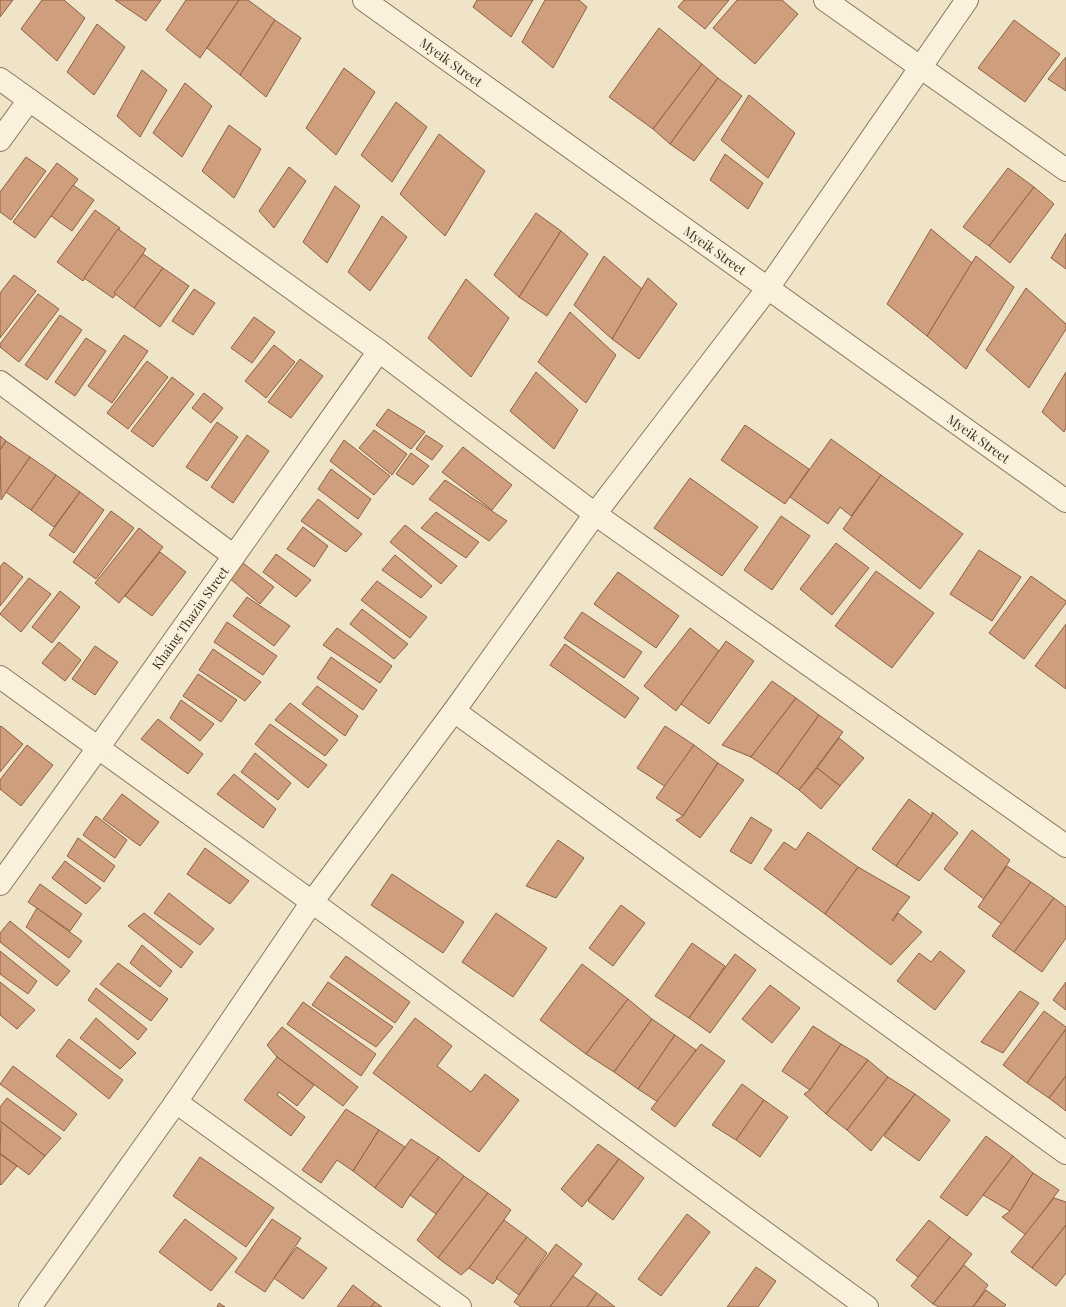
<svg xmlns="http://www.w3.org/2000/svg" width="1066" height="1307" font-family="'Playfair Display',serif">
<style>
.building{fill:#cf9f7d;stroke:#8d5f41}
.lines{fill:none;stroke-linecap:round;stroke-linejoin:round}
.minor-casing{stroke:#8d765c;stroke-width:24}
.minor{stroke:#faf1dc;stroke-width:22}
.labels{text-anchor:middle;stroke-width:3.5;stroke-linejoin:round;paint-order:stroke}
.street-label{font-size:13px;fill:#3d2e20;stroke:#f7eed8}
</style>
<rect width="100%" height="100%" fill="#f0e4c8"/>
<!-- building -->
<g class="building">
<polygon points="0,0 13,0 0,17"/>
<polygon points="42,0 64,0 85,18 57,61 21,29"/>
<polygon points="115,0 161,0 146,21"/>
<polygon points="186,0 239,0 200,58 166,30"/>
<polygon points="239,0 248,0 275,20 240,75 207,48"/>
<polygon points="477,0 533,0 511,37 473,7"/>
<polygon points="545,0 579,0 587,7 553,68 522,42"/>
<polygon points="684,0 729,0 705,29 678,7"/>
<polygon points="737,0 782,0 798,14 755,64 713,28"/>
<polygon points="275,20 301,38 266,97 240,75"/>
<polygon points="1014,20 1060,54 1025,102 978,68"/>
<polygon points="97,24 125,47 94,95 67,72"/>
<polygon points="659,28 702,64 653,129 609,97"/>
<polygon points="1066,57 1066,91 1048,79"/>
<polygon points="702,64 718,78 670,144 653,129"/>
<polygon points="344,68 375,92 336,155 306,128"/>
<polygon points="142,70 167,90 140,137 117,116"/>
<polygon points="718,78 742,96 694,161 670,144"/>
<polygon points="185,83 212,106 182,157 153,133"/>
<polygon points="749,95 795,133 768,178 721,140"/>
<polygon points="396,102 427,127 392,182 361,155"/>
<polygon points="229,125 261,149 234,198 202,171"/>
<polygon points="439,134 485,171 445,236 400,194"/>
<polygon points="725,154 763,183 748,209 710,180"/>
<polygon points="26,157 46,171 11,220 0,212 0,192"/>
<polygon points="57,163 78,179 35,238 13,222"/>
<polygon points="289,167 306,181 274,228 259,211"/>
<polygon points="1008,168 1034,187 989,246 963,227"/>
<polygon points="73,185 94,200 72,231 51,216"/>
<polygon points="335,186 360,206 327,263 303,242"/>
<polygon points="1034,187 1054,204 1010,263 989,246"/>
<polygon points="95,210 120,228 83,281 57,262"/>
<polygon points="536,213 561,231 519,297 494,275"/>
<polygon points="382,216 407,237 370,291 348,272"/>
<polygon points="118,229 146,249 113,298 84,278"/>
<polygon points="931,229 972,263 927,336 887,304"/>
<polygon points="561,231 588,254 547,316 519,297"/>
<polygon points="1066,233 1066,269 1051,258"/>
<polygon points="143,254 163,268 134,308 114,293"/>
<polygon points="604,256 642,289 612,339 574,305"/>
<polygon points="976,256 1014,287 966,369 927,336"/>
<polygon points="163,268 189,286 160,327 134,308"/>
<polygon points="14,275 36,291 0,338 0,293"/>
<polygon points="648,278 677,304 639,359 612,339"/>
<polygon points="466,279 509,318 471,377 428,338"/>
<polygon points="1026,288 1066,324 1066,329 1029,388 986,350"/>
<polygon points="194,289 215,303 193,335 172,321"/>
<polygon points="38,294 59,309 19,362 0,347 0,344"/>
<polygon points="570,312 616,355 586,403 538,362"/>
<polygon points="60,315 82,330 47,380 25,365"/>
<polygon points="254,317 275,332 252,363 231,348"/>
<polygon points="124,335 148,351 112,403 88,386"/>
<polygon points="86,338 106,351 75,396 55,382"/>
<polygon points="274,345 295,362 266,398 245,381"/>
<polygon points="300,359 323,376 291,418 268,402"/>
<polygon points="147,361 168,377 128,429 107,413"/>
<polygon points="536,372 578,410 554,449 510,411"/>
<polygon points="1066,372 1066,428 1064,432 1042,412"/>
<polygon points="172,377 194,394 153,447 131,431"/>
<polygon points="204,393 223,408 211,423 192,408"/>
<polygon points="388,409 425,432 411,449 376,425"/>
<polygon points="217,422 238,437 207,481 186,467"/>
<polygon points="745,425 809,469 785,504 721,460"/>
<polygon points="374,430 407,454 392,475 359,448"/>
<polygon points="247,435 269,451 233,503 211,487"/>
<polygon points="426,435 443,446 432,460 416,449"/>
<polygon points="0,436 6,441 0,450"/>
<polygon points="831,439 881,475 851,516 840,507 828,524 790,497"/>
<polygon points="344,440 390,476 374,495 330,461"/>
<polygon points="6,441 30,457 1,500 0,450"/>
<polygon points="463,447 512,485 492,510 442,472"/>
<polygon points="411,453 429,466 413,485 396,474"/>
<polygon points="30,457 56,475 31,510 6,492"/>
<polygon points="331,469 371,499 358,519 318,489"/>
<polygon points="56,475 80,492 54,527 31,510"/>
<polygon points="881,475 963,534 920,589 843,529"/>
<polygon points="690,478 758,527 722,576 654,528"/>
<polygon points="445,480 507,521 489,541 429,499"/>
<polygon points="80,492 104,510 74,553 49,535"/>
<polygon points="318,499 362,534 346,552 301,521"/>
<polygon points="111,511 134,528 96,579 73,562"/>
<polygon points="436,512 479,542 466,558 421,528"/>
<polygon points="781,516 810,536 772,590 744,570"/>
<polygon points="405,525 457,566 441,584 390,542"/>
<polygon points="303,527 328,546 314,567 287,549"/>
<polygon points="139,528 163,547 119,603 95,583"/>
<polygon points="836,543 869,568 832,615 800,589"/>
<polygon points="979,550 1021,577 992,621 950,594"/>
<polygon points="160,552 186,572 152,616 125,596"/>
<polygon points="276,554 311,580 296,597 263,572"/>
<polygon points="395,555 432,586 421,598 382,570"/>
<polygon points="239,560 274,587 260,604 228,577"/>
<polygon points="4,562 23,577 0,606 0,567"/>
<polygon points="876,571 934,613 892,668 835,626"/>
<polygon points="618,572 679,616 656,648 594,604"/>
<polygon points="1031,576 1066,601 1066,603 1024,659 989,633"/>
<polygon points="29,578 51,594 21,632 0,614"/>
<polygon points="377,581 427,617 410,638 361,600"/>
<polygon points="60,591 80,607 52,643 32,627"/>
<polygon points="247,597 290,626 274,646 233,616"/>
<polygon points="362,609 408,644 394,659 350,624"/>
<polygon points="582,612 642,652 624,678 564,638"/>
<polygon points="227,622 277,656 263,675 214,642"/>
<polygon points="1066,624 1066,689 1035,666"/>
<polygon points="337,628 392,666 380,683 323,645"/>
<polygon points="690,628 719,651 676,711 644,686"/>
<polygon points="726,641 754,661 709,724 681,704"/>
<polygon points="59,642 81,660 65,681 42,663"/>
<polygon points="565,644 639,698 625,718 550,665"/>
<polygon points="95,646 118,662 95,695 72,679"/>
<polygon points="213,649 261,682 245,701 199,670"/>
<polygon points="331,657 377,690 363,710 317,678"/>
<polygon points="198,674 237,700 221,722 183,696"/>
<polygon points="772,681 796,698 751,757 722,745"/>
<polygon points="317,686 358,716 345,736 302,704"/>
<polygon points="796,698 819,715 777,774 751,757"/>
<polygon points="181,700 214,724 200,741 170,718"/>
<polygon points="290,703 338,740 325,756 275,720"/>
<polygon points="819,715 843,732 799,790 777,774"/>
<polygon points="158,719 203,754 188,774 141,739"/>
<polygon points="270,724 327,765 308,788 255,744"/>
<polygon points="1,726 23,744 0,772 0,727"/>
<polygon points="665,726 694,745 666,787 637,768"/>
<polygon points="839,738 864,758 840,786 817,768"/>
<polygon points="27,745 53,765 21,806 0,789 0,780"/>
<polygon points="694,745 718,763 683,816 656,798"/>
<polygon points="255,753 291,783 278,800 241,772"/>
<polygon points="718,763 744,780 700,838 676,820 683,816"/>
<polygon points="817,768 840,786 821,809 799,790"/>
<polygon points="234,774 276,809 263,828 217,794"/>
<polygon points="122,794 159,822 140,846 103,819"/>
<polygon points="909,799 932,816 896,866 872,849"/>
<polygon points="932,812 958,833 919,881 896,866 932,816"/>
<polygon points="96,816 127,840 115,858 83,835"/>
<polygon points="751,817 772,830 751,864 730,851"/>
<polygon points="972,830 1010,860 984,899 944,869"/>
<polygon points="808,832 858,867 825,914 764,869 784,842 796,850"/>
<polygon points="78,838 115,866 104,882 67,856"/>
<polygon points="558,840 584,858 556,898 526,886"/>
<polygon points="205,848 249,881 230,904 187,874"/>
<polygon points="65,861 101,888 86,904 52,878"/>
<polygon points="1007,866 1031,882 1002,924 978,907"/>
<polygon points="858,867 910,897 892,920 893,921 898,913 922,932 891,965 825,914"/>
<polygon points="392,874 464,922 443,953 371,905"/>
<polygon points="1031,882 1054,898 1014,952 992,936"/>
<polygon points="40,884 82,914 70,931 28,902"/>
<polygon points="169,893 214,929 200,945 154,913"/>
<polygon points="1054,898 1066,907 1066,938 1042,972 1014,952"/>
<polygon points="621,905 645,923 613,966 589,948"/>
<polygon points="37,908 82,941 69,958 26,927"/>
<polygon points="144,913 193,952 181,968 128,926"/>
<polygon points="496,913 547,948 513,997 462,962"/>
<polygon points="10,921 70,971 57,986 0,942 0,933"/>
<polygon points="692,943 725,966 689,1018 655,996"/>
<polygon points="142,945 172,971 160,987 130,963"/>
<polygon points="0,951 37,981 28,994 0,974"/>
<polygon points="940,951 965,971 935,1010 897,981 919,953 931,962"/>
<polygon points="735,954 756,970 710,1033 689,1018"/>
<polygon points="346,956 410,1002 395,1023 330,977"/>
<polygon points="118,963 168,999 151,1021 100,984"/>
<polygon points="582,964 628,999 586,1054 540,1020"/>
<polygon points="0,982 35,1010 17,1029 0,1015"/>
<polygon points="328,982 393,1027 376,1047 312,1005"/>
<polygon points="1066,982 1066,1010 1053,1000"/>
<polygon points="770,985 800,1008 772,1043 742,1019"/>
<polygon points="96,988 147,1029 138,1040 88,1000"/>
<polygon points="1020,991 1039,1003 1003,1053 981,1042"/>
<polygon points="628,999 652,1019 614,1072 586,1054"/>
<polygon points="303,1002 376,1054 361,1076 287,1024"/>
<polygon points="1044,1011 1066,1027 1066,1029 1027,1083 1003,1065"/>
<polygon points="96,1018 136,1053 120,1069 80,1038"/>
<polygon points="415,1018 452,1046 437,1066 471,1092 485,1074 519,1100 479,1152 373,1073"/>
<polygon points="652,1019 675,1035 638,1089 614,1072"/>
<polygon points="813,1026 841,1044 810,1090 782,1071"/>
<polygon points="282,1027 358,1087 343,1106 277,1057 267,1045"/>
<polygon points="1066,1029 1066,1076 1049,1098 1027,1083"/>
<polygon points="675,1035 696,1050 658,1102 638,1089"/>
<polygon points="69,1039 123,1080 109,1099 56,1056"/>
<polygon points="701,1044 725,1061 675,1127 651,1109"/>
<polygon points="841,1044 868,1060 826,1114 804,1094 810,1090"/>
<polygon points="277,1057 314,1085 297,1106 279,1092 277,1095 305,1117 291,1136 244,1100"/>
<polygon points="868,1060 888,1077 847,1130 826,1114"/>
<polygon points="13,1066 77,1114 64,1131 0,1084"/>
<polygon points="1066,1076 1066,1111 1049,1098"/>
<polygon points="888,1077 915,1094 871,1151 847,1130"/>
<polygon points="742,1084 764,1100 736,1140 712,1125"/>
<polygon points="915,1094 950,1120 919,1161 884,1136"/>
<polygon points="7,1098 61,1138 45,1156 0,1121 0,1107"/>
<polygon points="764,1100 788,1117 760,1157 736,1140"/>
<polygon points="346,1109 379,1130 353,1171 337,1160 321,1183 302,1170"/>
<polygon points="1,1122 45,1156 29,1175 0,1153"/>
<polygon points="379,1130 405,1147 375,1188 353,1171"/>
<polygon points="986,1136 1013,1156 967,1216 940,1197"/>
<polygon points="411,1139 439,1157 410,1195 402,1208 375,1188"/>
<polygon points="598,1144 619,1159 582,1207 561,1189"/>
<polygon points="0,1154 17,1166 1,1185 0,1184"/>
<polygon points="1013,1156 1033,1173 1010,1211 983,1195"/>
<polygon points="200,1157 274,1208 246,1247 173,1196"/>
<polygon points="439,1157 464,1176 436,1214 410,1195"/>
<polygon points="619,1159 644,1178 613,1220 588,1201"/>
<polygon points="1033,1173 1059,1190 1026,1235 1002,1217 1010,1211"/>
<polygon points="464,1176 488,1193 438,1258 417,1240"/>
<polygon points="488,1193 511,1210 469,1268 461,1275 438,1258"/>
<polygon points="1054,1198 1066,1202 1066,1225 1032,1268 1011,1252"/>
<polygon points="687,1214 710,1232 661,1296 638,1279"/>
<polygon points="185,1219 237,1258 211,1291 159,1252"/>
<polygon points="272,1219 301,1238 265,1292 235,1272"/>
<polygon points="504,1220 527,1237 493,1284 469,1268"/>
<polygon points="929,1220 950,1237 918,1277 896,1260"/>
<polygon points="1066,1225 1066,1273 1056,1286 1032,1268"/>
<polygon points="527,1237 547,1253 519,1295 496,1278"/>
<polygon points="950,1237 972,1254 933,1304 911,1286"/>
<polygon points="556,1244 582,1264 550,1307 521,1307 514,1302"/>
<polygon points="297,1247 327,1268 303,1299 274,1278"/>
<polygon points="964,1265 988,1285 973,1307 939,1307 933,1304"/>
<polygon points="756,1267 776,1281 758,1307 727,1307"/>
<polygon points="573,1276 597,1293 587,1307 550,1307"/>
<polygon points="353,1285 375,1302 371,1307 337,1307"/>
<polygon points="986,1290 1006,1305 1004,1307 973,1307"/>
<polygon points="597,1293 615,1307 587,1307"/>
<polygon points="375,1302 382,1307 371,1307"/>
<polygon points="219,1303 225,1307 217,1307"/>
</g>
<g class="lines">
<!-- minor casing -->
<g class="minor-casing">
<g id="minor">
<path id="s1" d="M364,0l702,501"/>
<polyline points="825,0 1066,170"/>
<polyline points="0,79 379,351 595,514 1066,846"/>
<polyline points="0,140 29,100"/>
<polyline points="0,382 234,556"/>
<polyline points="0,677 312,902 867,1307"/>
<polyline points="454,711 1066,1153"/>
<path id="s2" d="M0,884l98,-136 281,-397"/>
<polyline points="176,1102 460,1307"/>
<polyline points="30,1307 176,1102 312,902 454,711 595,514 768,288 967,0"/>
</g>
</g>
<!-- minor -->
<use href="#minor" class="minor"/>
</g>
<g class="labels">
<!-- street labels -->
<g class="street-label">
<text dy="5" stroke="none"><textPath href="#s1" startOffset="107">Myeik Street</textPath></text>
<text dy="5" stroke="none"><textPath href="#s1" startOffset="431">Myeik Street</textPath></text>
<text dy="5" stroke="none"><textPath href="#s1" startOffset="755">Myeik Street</textPath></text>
<text dy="5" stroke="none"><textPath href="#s2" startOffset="327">Khaing Thazin Street</textPath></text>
</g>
</g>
</svg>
